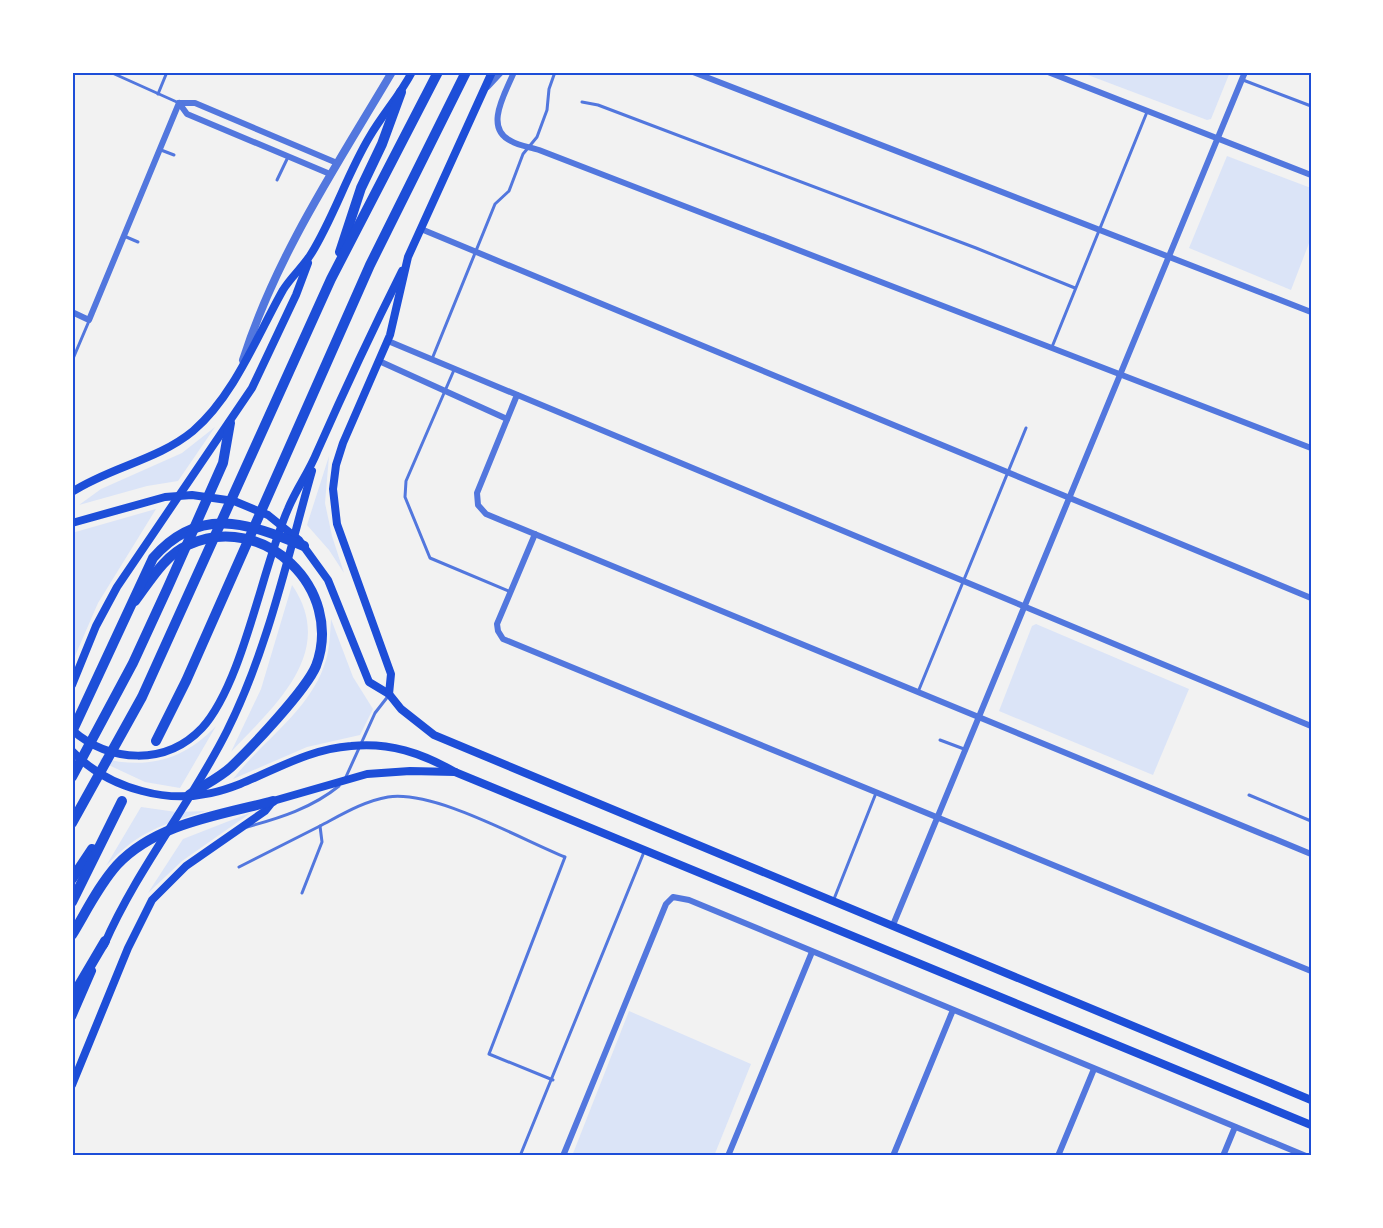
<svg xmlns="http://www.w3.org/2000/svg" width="1383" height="1228" font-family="'Playfair Display',serif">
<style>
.green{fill:#dbe4f7}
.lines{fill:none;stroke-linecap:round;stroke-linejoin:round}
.service{stroke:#5277de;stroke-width:3}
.minor{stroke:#5277de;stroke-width:6}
.tertiary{stroke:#5277de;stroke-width:8}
.secondary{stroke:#1d4ed8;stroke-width:8}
.motorway{stroke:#1d4ed8;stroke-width:10}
.neatline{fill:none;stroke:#1d4ed8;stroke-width:2}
</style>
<rect width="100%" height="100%" fill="#f2f2f2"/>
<!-- green -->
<g class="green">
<polygon points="1080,72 1230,72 1211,119 1207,120"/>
<polygon points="1227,156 1311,188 1311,238 1291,290 1189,248"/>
<polygon points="215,427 178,481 147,486 79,505 101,489 182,453"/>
<polygon points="329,456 325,503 332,536 344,573 329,550 307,525"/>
<polygon points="156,509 98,603 72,663 72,533"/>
<path d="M292,585c46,67 -18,121 -61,167l30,-63z"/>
<path d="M331,619l22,58 20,32 -13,26 -53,12 -74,32c30,-39 79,-70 93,-119 4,-13 4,-27 5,-41z"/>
<polygon points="1036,624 1189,689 1153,775 999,711 1032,626"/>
<path d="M216,726l-36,62 -35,-6 -45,-21 1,-3c46,12 83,2 115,-32z"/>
<path d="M141,807l35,5 30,-1c-43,13 -69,21 -100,55z"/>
<polygon points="252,812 182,861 148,893 183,839"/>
<polygon points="629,1011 751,1064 714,1156 572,1156"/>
</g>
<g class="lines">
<!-- service -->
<g class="service">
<polyline points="110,72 179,103"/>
<polyline points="1243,80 1311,106"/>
<polyline points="158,94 167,72"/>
<polyline points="582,102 598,105 976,248 1075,288"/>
<polyline points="161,150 174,155"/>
<polyline points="277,180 288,157"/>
<polyline points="124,236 138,242"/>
<polyline points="1052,347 1147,112"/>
<polyline points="432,359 495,204 509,191 523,154 537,137 547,110 549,89 555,72"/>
<polyline points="72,361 89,321"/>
<polyline points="454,370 406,481 405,497 430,558 511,592"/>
<polyline points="918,692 1026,428"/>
<polyline points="940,740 964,749"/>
<polyline points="345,779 375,713 389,695"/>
<polyline points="1249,795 1311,821"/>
<path d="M247,827c33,-9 65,-19 92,-41"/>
<polyline points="239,867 320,826"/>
<path d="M302,893l20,-51 -2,-16c21,-11 44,-25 68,-29 47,-7 132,42 177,60l-76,197 64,26"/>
<polyline points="834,899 876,793"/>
<polyline points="520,1156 644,852"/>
</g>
<!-- minor -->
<g class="minor">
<path d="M514,72c-8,20 -31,56 -3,69 8,5 19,6 28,9l772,298"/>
<polyline points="693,72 1311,312"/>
<polyline points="1048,72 1311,175"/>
<polyline points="179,103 195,103 337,163"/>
<polyline points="179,103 187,114 330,174"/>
<polyline points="421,229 1311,598"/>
<polyline points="72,312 89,320 179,103"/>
<polyline points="388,341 1311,726"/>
<polyline points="379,361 507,419"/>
<polyline points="517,395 477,493 478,505 486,514 1311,854"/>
<polyline points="535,534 497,624 498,631 503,639 1311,971"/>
<polyline points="893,925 1245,72"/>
<polyline points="563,1156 666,904 673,897 689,900 1306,1156"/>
<polyline points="728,1156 812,952"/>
<polyline points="893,1156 953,1010"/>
<polyline points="1058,1156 1094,1069"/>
<polyline points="1223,1156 1235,1127"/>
</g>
<!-- tertiary -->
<g class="tertiary">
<polyline points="487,86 500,72"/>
<path d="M243,360c33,-104 94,-195 149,-288"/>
</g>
<!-- secondary -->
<g class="secondary">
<path d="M72,492c38,-25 86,-32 121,-61 41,-35 64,-95 90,-141 8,-13 20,-23 28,-36 23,-37 36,-80 59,-118 13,-22 30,-41 42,-64"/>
<polyline points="72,523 165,497 192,495 234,501 268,515 299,540 328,580 369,682 389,694 401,709 434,735 1311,1100"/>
<polyline points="72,685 96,626 117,587 252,388 296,295 308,263"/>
<polyline points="389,694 391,674 337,524 333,489 336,465 343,443 390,335 408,257 492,72"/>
<path d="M72,730c38,33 94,36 130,-2 41,-45 60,-160 86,-219 8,-20 21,-37 29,-57 27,-61 55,-121 85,-181"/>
<path d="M72,751c19,20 43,33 70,40 88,24 131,-39 209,-45 38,-4 71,7 104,26l856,353"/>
<path d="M104,945c33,-76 86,-140 123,-214 41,-82 60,-172 85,-260"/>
<polyline points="72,1017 92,971"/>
<polyline points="72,1085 128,948 152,900 186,866 265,811 273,801 367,774 410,771 455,772"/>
</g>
<!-- motorway -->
<g class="motorway">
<polyline points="340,252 361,188 382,144 401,92"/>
<path d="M135,601c15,-20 30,-46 53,-56 75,-35 157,44 128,121 -10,24 -65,82 -85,101 -12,11 -29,19 -42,28"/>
<path d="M72,732l81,-174c46,-53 95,-35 151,-12"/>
<polyline points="156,741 186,681 370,265 466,72"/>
<polyline points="72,777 133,663 168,587 223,463 230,423"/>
<polyline points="72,823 142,697 331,279 438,72"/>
<polyline points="72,879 92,849"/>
<polyline points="72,902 122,801"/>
<path d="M72,935c14,-23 27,-50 45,-70 39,-42 104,-50 156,-64"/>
<polyline points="72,997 105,941"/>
</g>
</g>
<!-- border -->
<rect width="1383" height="1228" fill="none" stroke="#ffffff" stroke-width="147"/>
<rect x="74" y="74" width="1236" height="1080" class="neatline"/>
</svg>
